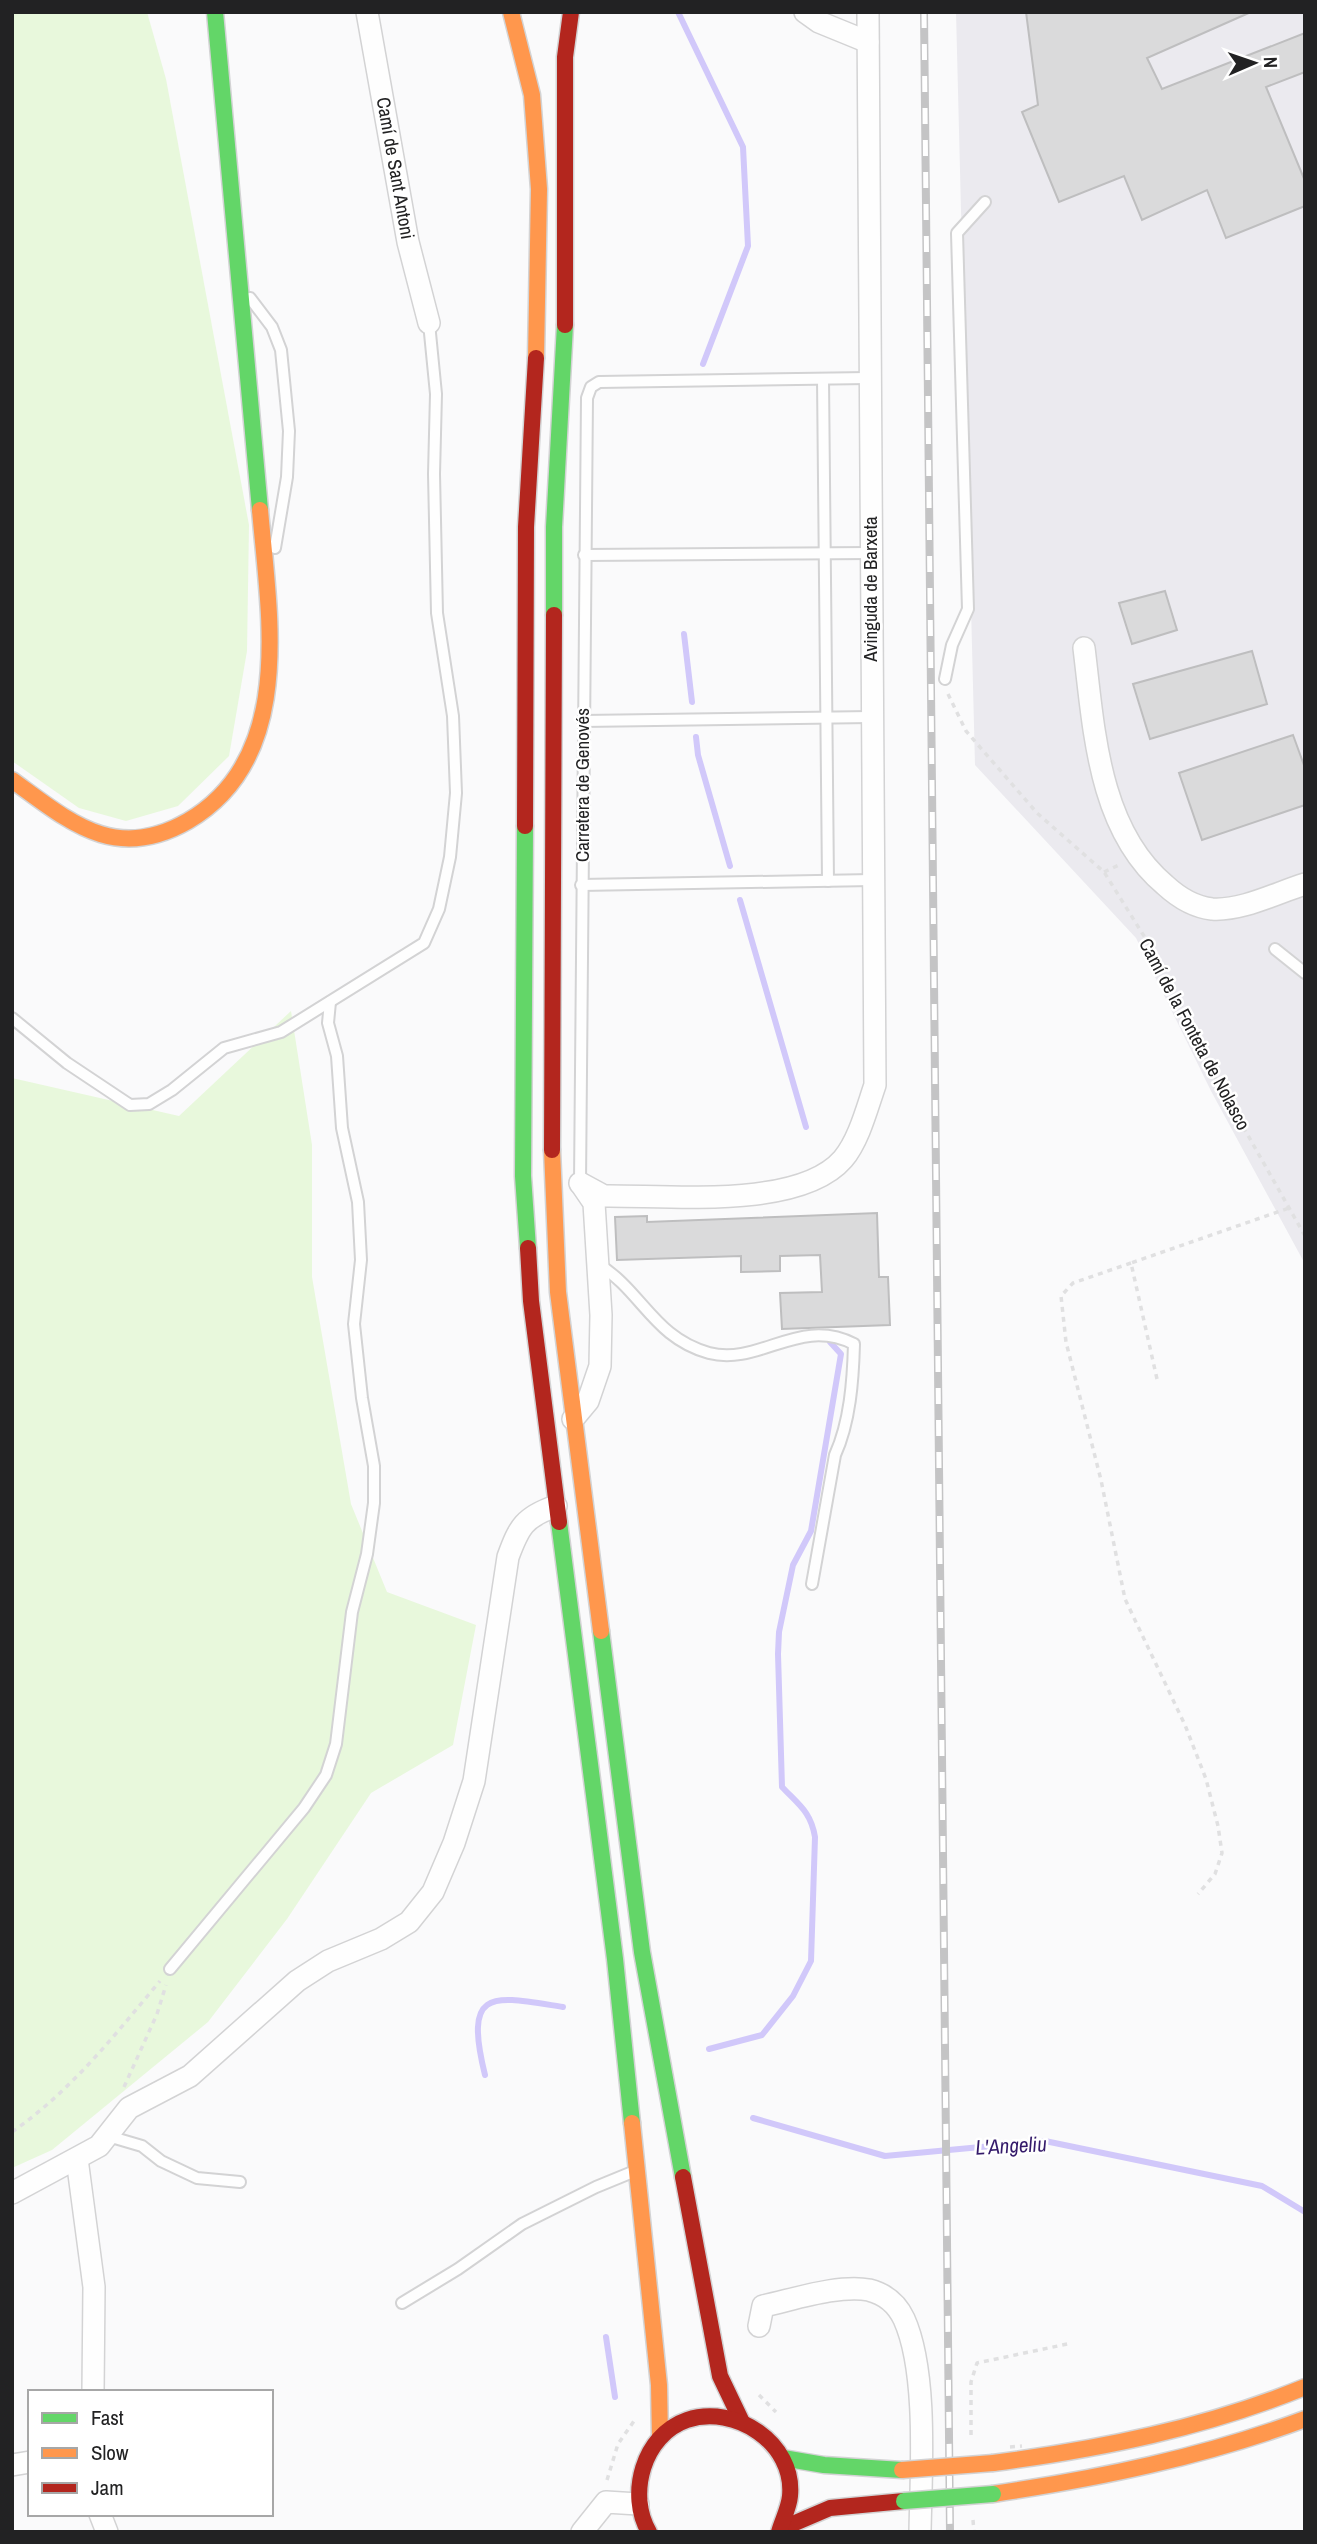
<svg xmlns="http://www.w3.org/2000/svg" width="1317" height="2544" font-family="'Archivo Narrow',sans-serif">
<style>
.built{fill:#ebeaef}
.green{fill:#e8f8dc}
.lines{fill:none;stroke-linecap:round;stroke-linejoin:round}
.stream{stroke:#d1c8fa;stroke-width:6}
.building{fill:#dadadb;stroke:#bebebf;stroke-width:2}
.lane-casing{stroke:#d3d3d4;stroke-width:14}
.street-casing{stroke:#d3d3d4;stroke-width:24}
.fast-casing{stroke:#d3d3d4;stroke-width:19}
.slow-casing{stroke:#d3d3d4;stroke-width:19}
.jam-casing{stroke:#d3d3d4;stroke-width:19}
.path{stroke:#e0e0e1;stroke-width:3.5;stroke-dasharray:5 5;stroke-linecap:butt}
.lane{stroke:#fefefe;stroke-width:10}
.street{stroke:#fefefe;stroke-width:21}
.fast{stroke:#63d668;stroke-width:16}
.slow{stroke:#ff974d;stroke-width:16}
.jam{stroke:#b3261e;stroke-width:16}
.rail-casing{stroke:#c4c4c5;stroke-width:8}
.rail{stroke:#fff;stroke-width:5;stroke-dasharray:16;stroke-linecap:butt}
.fast-bridge-casing{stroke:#d3d3d4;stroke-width:19;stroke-linecap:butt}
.slow-bridge-casing{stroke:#d3d3d4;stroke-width:19;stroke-linecap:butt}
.path-bridge{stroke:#e0e0e1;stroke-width:3.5;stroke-dasharray:5 5;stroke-linecap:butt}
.fast-bridge{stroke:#63d668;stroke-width:16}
.slow-bridge{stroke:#ff974d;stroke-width:16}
.labels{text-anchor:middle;stroke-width:5;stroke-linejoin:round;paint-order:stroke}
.street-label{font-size:19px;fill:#222223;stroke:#fff}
.water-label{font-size:21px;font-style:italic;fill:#341a6a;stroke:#fff}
</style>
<rect width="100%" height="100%" fill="#fafafb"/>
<!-- built -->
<polygon class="built" points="956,12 1305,12 1305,1264 1211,1091 1136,938 975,765"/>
<!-- green -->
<g class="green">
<polygon points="12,12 147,12 166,79 249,525 247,651 229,756 178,806 126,821 79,808 12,761"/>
<polygon points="291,1011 312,1145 312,1277 351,1504 387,1592 476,1625 453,1745 371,1793 287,1919 208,2022 52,2150 12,2168 12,1078 179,1116"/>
</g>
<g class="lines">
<!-- stream -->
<g class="stream">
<polyline points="678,12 743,147 748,246 703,364"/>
<polyline points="684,634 692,702"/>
<polyline points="696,737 698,755 730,866"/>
<polyline points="740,900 806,1127"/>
<path d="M709,2049l53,-14 31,-39 18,-35 4,-124c-4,-25 -16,-32 -33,-50l-4,-133 1,-22 14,-67 18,-34 30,-177 -11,-12"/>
<path d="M485,2075c-22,-89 8,-79 78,-68"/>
<polyline points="753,2118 885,2156 1045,2141 1262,2186 1305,2212"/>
<polyline points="606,2337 615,2397"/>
</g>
</g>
<!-- building -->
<g class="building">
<polygon points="1026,12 1251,12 1147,58 1162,89 1305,33 1305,72 1266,87 1305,181 1305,206 1226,238 1207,190 1142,220 1124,176 1059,202 1022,112 1038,105"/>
<polygon points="1165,591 1177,630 1132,644 1119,603"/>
<polygon points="1252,651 1267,704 1150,739 1133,684"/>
<polygon points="1293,735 1305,768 1305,805 1202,840 1179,773"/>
<polygon points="877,1213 879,1277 888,1277 890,1325 782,1329 780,1293 822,1292 820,1255 780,1256 780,1271 741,1272 741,1256 617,1260 615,1217 647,1216 647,1222"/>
</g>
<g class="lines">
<!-- lane casing -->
<g class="lane-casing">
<g id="lane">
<polyline points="250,298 272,327 281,350 289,431 287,477 275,548"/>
<polyline points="823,379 828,881"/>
<polyline points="584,555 870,553"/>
<polyline points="945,679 952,645 968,609 957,233 985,202"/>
<polyline points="583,721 871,717"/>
<polyline points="581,885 872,880"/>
<polyline points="1275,949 1305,973"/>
<polyline points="12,1018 67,1063 130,1105 149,1104 172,1090 224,1048 281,1032 424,943 439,909 450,857 456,793 453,716 437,613 434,474 436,394 429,323"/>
<polyline points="580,1183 587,398 591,387 599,382 868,378"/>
<path d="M598,1264c44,27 56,74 111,89 51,13 90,-37 145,-9 -1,37 -4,78 -19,111l-23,129"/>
<polyline points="170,1969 304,1808 326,1775 336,1744 352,1612 367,1554 374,1503 374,1466 362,1398 354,1324 361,1260 358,1202 342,1128 337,1056 328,1023 330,1002"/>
<polyline points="108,2136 142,2146 161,2161 197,2178 240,2182"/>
<polyline points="402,2303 458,2269 522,2224 596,2187 635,2171"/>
</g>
</g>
<!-- street casing -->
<g class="street-casing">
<g id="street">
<polyline points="367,12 408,242 429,323"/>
<polyline points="805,12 819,22 868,42"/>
<path d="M1084,648c10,81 14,181 81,237 13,12 29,22 47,24 30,2 64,-16 93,-25"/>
<path d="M580,1183l24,13c62,-1 195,14 239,-37 16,-19 24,-51 32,-74l-7,-1073"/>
<polyline points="573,1419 588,1401 600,1366 601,1315 594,1203 581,1184"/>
<polyline points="77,2159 94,2287 93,2392"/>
<path d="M12,2193l87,-47 30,-38 61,-32 107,-95 31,-20 53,-22 28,-17 24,-30 21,-49 20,-62 34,-224c11,-30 16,-40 48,-51"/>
<path d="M759,2326l4,-20c29,-6 76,-22 106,-16 16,4 28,14 35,29 24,53 17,154 16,213"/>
<polyline points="12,2465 30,2462"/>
<polyline points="100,2514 107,2532"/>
<polyline points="582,2532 606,2502 638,2504"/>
</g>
</g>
<!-- fast casing -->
<g class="fast-casing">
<g id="fast">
<polyline points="215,12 260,510"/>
<polyline points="554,615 554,527 565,325"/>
<polyline points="525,826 523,1176 528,1248"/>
<polyline points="559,1522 615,1959 632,2123"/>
<polyline points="601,1631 642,1952 683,2177"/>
<polyline points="783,2458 824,2465 902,2470"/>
</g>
</g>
<!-- slow casing -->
<g class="slow-casing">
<g id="slow">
<polyline points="511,12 532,95 539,189 536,358"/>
<path d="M12,780c58,42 103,83 176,41 108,-63 81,-206 72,-311"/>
<polyline points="552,1150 558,1292 601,1631"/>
<polyline points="632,2123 659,2385 660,2437"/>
<path d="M993,2463c108,-14 211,-35 312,-76"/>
<path d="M993,2494c107,-16 210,-37 312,-75"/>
</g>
</g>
<!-- jam casing -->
<g class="jam-casing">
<g id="jam">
<polyline points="565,325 565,57 571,12"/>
<polyline points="525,826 526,527 536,358"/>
<polyline points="552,1150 554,615"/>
<polyline points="528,1248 531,1301 559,1522"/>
<polyline points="683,2177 720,2376 741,2420"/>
<polyline points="781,2529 830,2508 904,2501"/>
<path d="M649,2532c-22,-37 -6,-97 38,-112 48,-16 108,23 103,76 -1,12 -8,25 -11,36"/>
</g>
</g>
<!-- path -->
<g class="path">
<polyline points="948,694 966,731 1037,813 1104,872 1159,960 1216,1079 1305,1236"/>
<polyline points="1104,872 1121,864"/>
<polyline points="1131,1263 1073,1283 1061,1296 1066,1342 1101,1480 1125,1599 1185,1725 1206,1779 1218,1826 1222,1853 1215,1874 1198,1894"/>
<polyline points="1157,1379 1131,1263 1289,1208"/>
<polyline points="124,2087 157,2014 166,1985"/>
<path d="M12,2132c60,-42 101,-95 148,-151"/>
<polyline points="759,2395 776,2412"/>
<polyline points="971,2435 971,2382 977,2363 1072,2343"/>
<polyline points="607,2480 618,2444 634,2421"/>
<polyline points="973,2520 974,2532"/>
</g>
<!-- lane -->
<use href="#lane" class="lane"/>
<!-- street -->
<use href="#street" class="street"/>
<!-- fast -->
<use href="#fast" class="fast"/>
<!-- slow -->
<use href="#slow" class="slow"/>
<!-- jam -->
<use href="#jam" class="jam"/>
<!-- rail casing -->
<g class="rail-casing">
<polyline id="rail" points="924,12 950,2532"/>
</g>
<!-- rail -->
<use href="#rail" class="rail"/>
<!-- fast-bridge casing -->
<g class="fast-bridge-casing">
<polyline id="fast-bridge" points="904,2501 993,2494"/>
</g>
<!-- slow-bridge casing -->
<g class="slow-bridge-casing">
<polyline id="slow-bridge" points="902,2470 993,2463"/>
</g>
<!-- path-bridge -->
<polyline class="path-bridge" points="1010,2447 1022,2446"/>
<!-- fast-bridge -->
<use href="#fast-bridge" class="fast-bridge"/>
<!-- slow-bridge -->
<use href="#slow-bridge" class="slow-bridge"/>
</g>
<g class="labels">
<!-- street labels -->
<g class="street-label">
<text transform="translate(396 168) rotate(80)" y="7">Camí de Sant Antoni</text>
<text transform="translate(870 589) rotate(-90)" y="7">Avinguda de Barxeta</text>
<text transform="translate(582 785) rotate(-90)" y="7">Carretera de Genovés</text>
<text transform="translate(1195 1034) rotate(62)" y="7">Camí de la Fonteta de Nolasco</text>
</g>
<!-- water labels -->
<g class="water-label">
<text transform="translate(1011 2146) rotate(-3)" y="7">L'Angeliu</text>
</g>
</g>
<!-- border -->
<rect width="1317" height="2544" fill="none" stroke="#222223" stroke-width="28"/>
<!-- legend -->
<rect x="28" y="2390" width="245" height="126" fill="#ffffff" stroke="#a7a7a7" stroke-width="2"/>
<rect x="42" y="2413" width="35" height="10" fill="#63d668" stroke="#a7a7a7" stroke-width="2"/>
<text x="91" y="2425" font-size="21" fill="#222223">Fast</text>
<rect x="42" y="2448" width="35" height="10" fill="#ff974d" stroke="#a7a7a7" stroke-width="2"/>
<text x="91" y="2460" font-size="21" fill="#222223">Slow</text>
<rect x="42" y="2483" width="35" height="10" fill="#b3261e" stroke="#a7a7a7" stroke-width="2"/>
<text x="91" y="2495" font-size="21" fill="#222223">Jam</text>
<!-- north arrow -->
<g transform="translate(1254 63) rotate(88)" stroke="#ffffff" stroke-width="5" paint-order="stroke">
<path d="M0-5L12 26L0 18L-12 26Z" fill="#222223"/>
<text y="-10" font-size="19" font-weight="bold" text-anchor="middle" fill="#222223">N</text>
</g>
</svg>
